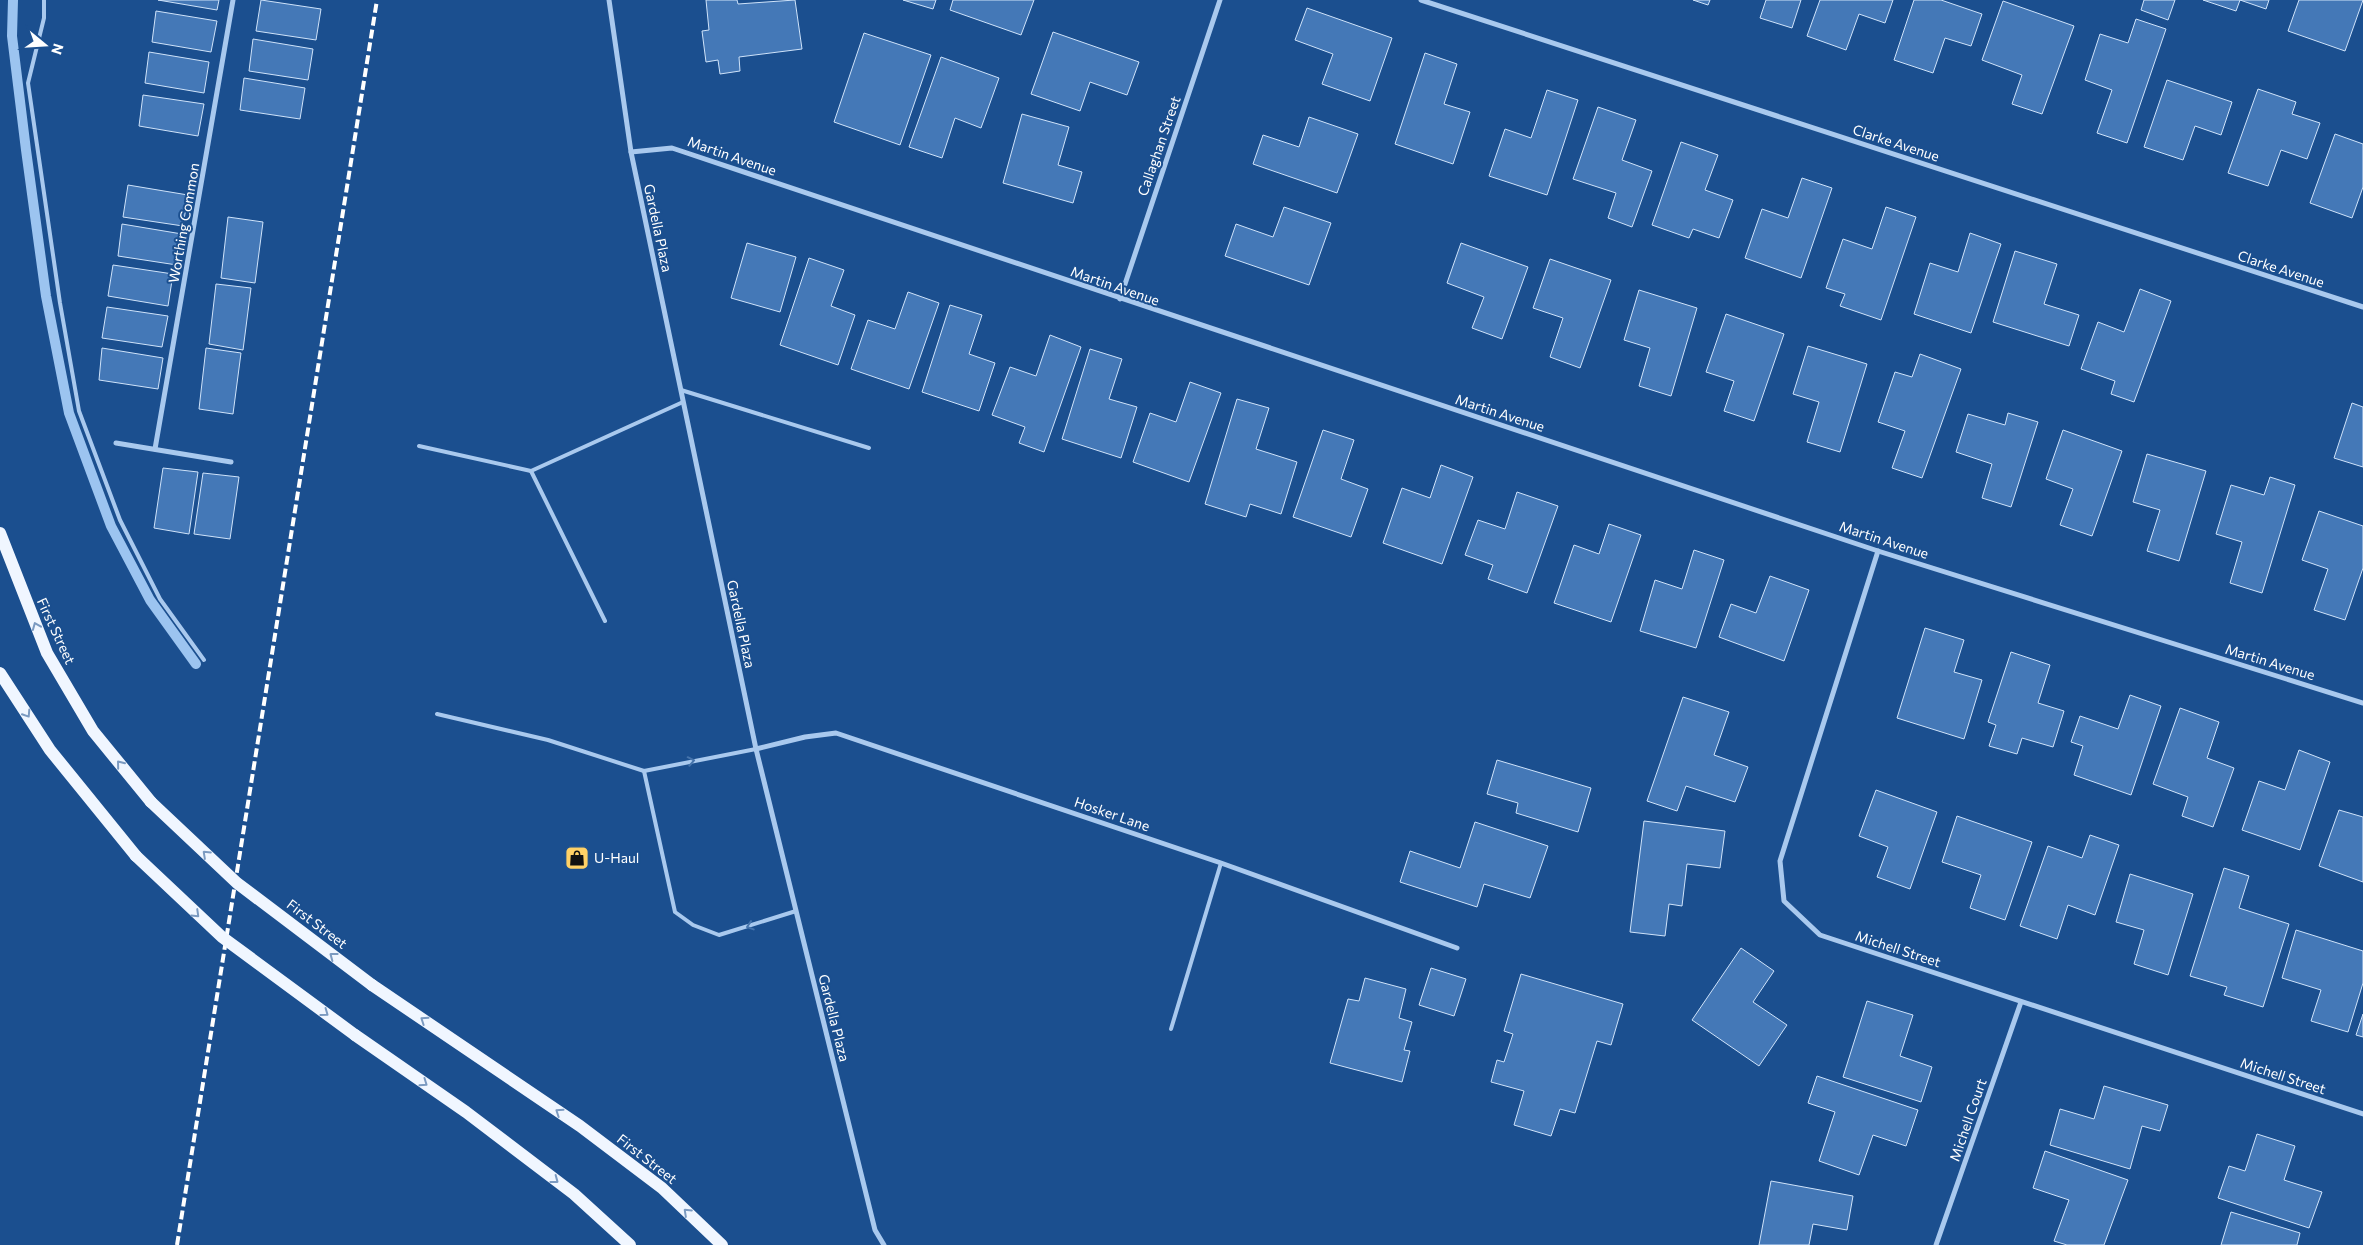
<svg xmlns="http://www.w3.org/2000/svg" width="2363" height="1245" font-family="Commissioner,sans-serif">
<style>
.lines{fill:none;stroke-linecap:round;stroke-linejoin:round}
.stream{stroke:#9cc4f0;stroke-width:10}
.building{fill:#4478b7;stroke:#cfe3fa}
.service{stroke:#a9c9ee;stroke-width:4}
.minor{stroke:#a9c9ee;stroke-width:5}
.primary{stroke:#f0f6ff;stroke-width:12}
.rail{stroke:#fff;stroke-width:4;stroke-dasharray:9 4;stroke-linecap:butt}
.primary-bridge{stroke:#f0f6ff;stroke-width:12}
.oneway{stroke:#7b9ac1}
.oneway2{stroke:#4674ac}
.labels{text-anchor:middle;stroke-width:4;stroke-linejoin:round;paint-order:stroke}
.street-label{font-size:14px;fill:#fff;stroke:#1b4f8f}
.poi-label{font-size:14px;fill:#fff;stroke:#1b4f8f;text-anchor:start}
</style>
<rect width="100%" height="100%" fill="#1b4f8f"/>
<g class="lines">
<!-- stream -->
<polyline class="stream" points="13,0 12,36 26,150 46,296 69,413 111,526 150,600 196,664"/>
</g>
<!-- building -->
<g class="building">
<polygon points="158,0 219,0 217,10"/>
<polygon points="261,0 321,9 316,40 256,31"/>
<polygon points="706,0 737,0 738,4 795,0 802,49 739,57 740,71 720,74 718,60 706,62 702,31 709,30"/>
<polygon points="903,0 936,0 933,9"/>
<polygon points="953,0 1034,0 1021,35 950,10"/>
<polygon points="1693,0 1710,0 1708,5"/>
<polygon points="1766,0 1801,0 1792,28 1760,18"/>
<polygon points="1820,0 1893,0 1885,23 1859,14 1846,50 1807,36"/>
<polygon points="1914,0 1941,0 1982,14 1971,46 1945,38 1933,73 1894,60"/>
<polygon points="2144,0 2175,0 2168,20 2141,10"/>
<polygon points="2203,0 2269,0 2266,9 2240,0 2236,11"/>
<polygon points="2299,0 2363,0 2345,51 2288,31"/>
<polygon points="2003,1 2074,26 2042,114 2012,104 2022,75 1982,60"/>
<polygon points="1307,8 1392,38 1370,101 1322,84 1333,54 1295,40"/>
<polygon points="156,11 217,21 211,52 152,42"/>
<polygon points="2136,19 2166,29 2127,143 2097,133 2112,90 2085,80 2100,34 2128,43"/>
<polygon points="1053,32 1139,62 1127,95 1090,82 1080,111 1031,94"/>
<polygon points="864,33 931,55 900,145 834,122"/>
<polygon points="253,39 313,49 308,80 249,71"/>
<polygon points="149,52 209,62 204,93 145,83"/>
<polygon points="1425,53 1457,64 1444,104 1470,112 1453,164 1395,144"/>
<polygon points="941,57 999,78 981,128 955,118 942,158 909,147"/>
<polygon points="244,78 305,88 300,119 240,110"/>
<polygon points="2167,80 2232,102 2221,135 2195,126 2183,160 2144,147"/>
<polygon points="2258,89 2296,102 2292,114 2320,123 2307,159 2281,150 2268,186 2228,173"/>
<polygon points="1547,90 1578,100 1547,195 1489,176 1505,129 1531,138"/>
<polygon points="143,95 204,104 198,136 139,126"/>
<polygon points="1598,107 1636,120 1622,160 1652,171 1632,227 1608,218 1616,193 1573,179"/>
<polygon points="1022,114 1069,127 1058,165 1082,172 1073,203 1003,183"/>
<polygon points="1309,117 1358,134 1337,193 1253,164 1263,135 1299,147"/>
<polygon points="2335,134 2363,144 2363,187 2352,218 2310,203"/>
<polygon points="1681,142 1718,155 1705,190 1733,200 1719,238 1693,229 1689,238 1652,225"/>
<polygon points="1802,178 1832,188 1801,278 1745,258 1762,209 1788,218"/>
<polygon points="128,185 188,195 183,226 123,217"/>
<polygon points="1284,207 1331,223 1309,285 1225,256 1236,224 1273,237"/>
<polygon points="1886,207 1916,217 1881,320 1840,306 1845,294 1826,288 1843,239 1872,249"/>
<polygon points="228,217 263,222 255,283 221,278"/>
<polygon points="122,224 182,234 177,265 118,256"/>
<polygon points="1970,233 2001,244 1971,333 1914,314 1930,263 1958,272"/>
<polygon points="747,243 796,257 780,312 731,298"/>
<polygon points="1461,243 1528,267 1502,339 1472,328 1484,297 1447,283"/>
<polygon points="2015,251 2057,264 2044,304 2079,315 2069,346 1993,322"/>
<polygon points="809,258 844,270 831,306 855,315 838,365 780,345"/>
<polygon points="1550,259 1611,280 1580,368 1550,357 1563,318 1533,308"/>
<polygon points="113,265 173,274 168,306 108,296"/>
<polygon points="216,284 251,288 243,350 209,344"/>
<polygon points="2140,289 2171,301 2134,402 2111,394 2115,381 2081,369 2098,322 2124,332"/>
<polygon points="1639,290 1697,308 1671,396 1639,386 1650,348 1624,340"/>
<polygon points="908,292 939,303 909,389 851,369 868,320 895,329"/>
<polygon points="950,305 982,315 969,354 995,363 979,411 922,392"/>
<polygon points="107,307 168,316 162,347 102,338"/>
<polygon points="1726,314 1784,334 1754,421 1724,411 1734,381 1706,372"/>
<polygon points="1050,335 1081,347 1044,452 1019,443 1025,427 992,415 1010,367 1036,376"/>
<polygon points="1808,346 1867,364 1840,452 1807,442 1819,402 1793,394"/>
<polygon points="102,348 163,358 158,389 99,380"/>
<polygon points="206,348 241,353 233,414 199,409"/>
<polygon points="1090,349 1122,359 1109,399 1137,407 1121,458 1062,439"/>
<polygon points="1920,354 1961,369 1922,478 1892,468 1905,431 1878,422 1895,372 1912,377"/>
<polygon points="1190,382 1221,393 1189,482 1133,462 1150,413 1176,422"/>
<polygon points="1237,399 1269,408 1256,449 1297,462 1281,514 1250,504 1246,517 1205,504"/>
<polygon points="2352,403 2363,407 2363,467 2334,458"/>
<polygon points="2008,413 2038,422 2011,507 1982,498 1992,464 1956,452 1968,414 2005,425"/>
<polygon points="1323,430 1354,440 1341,479 1368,489 1351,537 1293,517"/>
<polygon points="2063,430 2122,451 2092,536 2060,525 2073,489 2046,479"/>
<polygon points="2147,454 2206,471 2179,561 2147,551 2160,510 2133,502"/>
<polygon points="1441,465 1473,477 1442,564 1383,543 1402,488 1430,498"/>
<polygon points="163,468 198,472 189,534 154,528"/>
<polygon points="203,473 239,477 230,539 194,534"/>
<polygon points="2270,477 2295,485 2262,593 2230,583 2242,542 2216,534 2231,485 2264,495"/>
<polygon points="1517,492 1558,506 1527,593 1488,579 1493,565 1465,555 1478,520 1505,529"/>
<polygon points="2319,511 2363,526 2363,568 2345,620 2314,610 2328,569 2302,560"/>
<polygon points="1609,524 1641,535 1611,622 1554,603 1574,545 1599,554"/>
<polygon points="1694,550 1724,560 1696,648 1640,631 1655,580 1682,589"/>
<polygon points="1770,576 1809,590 1784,661 1719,637 1731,604 1756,613"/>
<polygon points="1925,628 1964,640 1954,672 1982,680 1964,739 1897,718"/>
<polygon points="2011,652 2050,665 2038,703 2064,711 2053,747 2022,738 2017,754 1989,746 1996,725 1988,722"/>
<polygon points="2130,695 2161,706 2131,795 2074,775 2083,746 2071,742 2080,716 2118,729"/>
<polygon points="1683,697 1729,712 1714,755 1748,767 1735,802 1686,786 1677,811 1647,801"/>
<polygon points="2180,708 2219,722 2207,758 2234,768 2213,827 2182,816 2188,797 2153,784"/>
<polygon points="2299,750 2330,762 2300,850 2242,830 2259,781 2285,790"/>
<polygon points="1497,760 1591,788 1578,832 1516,813 1518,803 1487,794"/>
<polygon points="1876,790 1937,812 1910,889 1877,877 1888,847 1859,836"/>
<polygon points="2339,810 2363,817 2363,882 2319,866"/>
<polygon points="1957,816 2032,842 2005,920 1970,908 1981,875 1942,862"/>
<polygon points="1644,821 1725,831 1720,868 1687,864 1682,906 1669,904 1665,936 1630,932"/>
<polygon points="1475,822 1548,846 1530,898 1484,884 1477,907 1400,882 1410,851 1460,868"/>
<polygon points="2090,835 2119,845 2095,915 2068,905 2057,939 2020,926 2048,846 2082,858"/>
<polygon points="2224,868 2249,876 2239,908 2289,924 2263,1007 2224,995 2227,987 2190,976"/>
<polygon points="2130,874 2193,894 2168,975 2134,964 2144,930 2116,922"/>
<polygon points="2296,930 2363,951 2363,983 2348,1032 2311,1021 2321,990 2282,978"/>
<polygon points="1741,948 1774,971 1753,1002 1787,1025 1759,1066 1692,1020"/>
<polygon points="1431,968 1466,979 1454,1016 1419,1005"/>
<polygon points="1521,974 1623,1004 1611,1045 1597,1041 1575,1113 1560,1109 1551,1136 1514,1125 1524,1091 1491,1082 1497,1060 1504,1062 1513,1034 1504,1031"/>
<polygon points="1365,978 1406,989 1399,1018 1412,1022 1404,1050 1410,1051 1402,1082 1330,1063 1348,999 1359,1001"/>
<polygon points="1867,1001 1913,1015 1900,1056 1932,1067 1921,1102 1843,1077"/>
<polygon points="2363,1014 2363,1037 2356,1035"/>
<polygon points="1817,1076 1918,1110 1906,1146 1873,1135 1859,1175 1819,1161 1835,1112 1808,1103"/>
<polygon points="2104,1086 2168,1105 2160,1131 2142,1126 2130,1169 2050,1145 2060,1109 2094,1119"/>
<polygon points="2257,1134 2295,1146 2284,1180 2322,1192 2309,1228 2218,1198 2229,1166 2245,1171"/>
<polygon points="2045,1151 2128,1180 2104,1245 2067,1245 2054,1241 2069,1200 2033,1188"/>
<polygon points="1771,1181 1853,1196 1847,1230 1813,1224 1809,1245 1759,1245"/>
<polygon points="2231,1212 2300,1233 2297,1245 2221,1245"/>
</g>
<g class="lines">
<!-- service -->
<g class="service">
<polyline points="44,0 44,18 28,83 60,303 79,411 120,520 160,599 204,660"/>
<polyline points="681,390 869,448"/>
<polyline points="419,446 531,471"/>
<polyline points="605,621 531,471 683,402"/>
<polyline points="437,714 548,740 644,771 756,749"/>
<polyline points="644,771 675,912 693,925 719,935 796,911"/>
<polyline points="1171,1029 1221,863"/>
</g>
<!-- minor -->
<g class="minor">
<polyline points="609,0 631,152 756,749 875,1230 884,1245"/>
<polyline points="1421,0 2363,307"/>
<polyline points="631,152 672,148 1878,551 2363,703"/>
<polyline points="1120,299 1220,0"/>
<polyline points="116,443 231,462"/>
<polyline points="155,449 233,0"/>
<polyline points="1878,551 1780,861 1784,901 1820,935 2363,1114"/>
<polyline points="756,749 805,737 836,733 1221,863 1457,948"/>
<polyline points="1936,1245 2021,1002"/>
</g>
<!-- primary -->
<g class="primary">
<polyline points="0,533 47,653 93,731 151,802"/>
<polyline points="0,673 50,750 136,856"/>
<polyline points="372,985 580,1126 662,1188 722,1245"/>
<polyline points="355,1035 466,1112 574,1194 630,1245"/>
</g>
<!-- rail -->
<polyline class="rail" points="177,1245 377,0"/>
<!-- primary-bridge -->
<g class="primary-bridge">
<polyline points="151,802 237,883 372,985"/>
<polyline points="136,856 222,937 355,1035"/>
</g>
</g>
<!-- one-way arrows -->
<defs><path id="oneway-chevron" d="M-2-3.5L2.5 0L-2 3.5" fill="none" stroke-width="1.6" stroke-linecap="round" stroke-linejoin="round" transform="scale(1.25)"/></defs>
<g class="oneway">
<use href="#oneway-chevron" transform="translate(36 626) rotate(-112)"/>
<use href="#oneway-chevron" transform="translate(27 714) rotate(57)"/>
<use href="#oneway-chevron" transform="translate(120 764) rotate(-129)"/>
<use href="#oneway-chevron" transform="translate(206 854) rotate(-137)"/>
<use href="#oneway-chevron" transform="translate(196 914) rotate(44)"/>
<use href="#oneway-chevron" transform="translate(333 956) rotate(-143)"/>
<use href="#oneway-chevron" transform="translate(325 1013) rotate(36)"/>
<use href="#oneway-chevron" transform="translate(424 1020) rotate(-146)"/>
<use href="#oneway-chevron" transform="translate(424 1083) rotate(35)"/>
<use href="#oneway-chevron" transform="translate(559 1112) rotate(-146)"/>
<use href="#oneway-chevron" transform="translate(555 1180) rotate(37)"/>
<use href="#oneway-chevron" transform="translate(687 1212) rotate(-137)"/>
</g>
<g class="oneway2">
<use href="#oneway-chevron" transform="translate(691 761) rotate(-11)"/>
<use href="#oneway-chevron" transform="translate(750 926) rotate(162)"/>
</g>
<!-- icons -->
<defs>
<g id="shop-square" transform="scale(1.25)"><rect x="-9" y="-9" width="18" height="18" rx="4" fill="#ffd166" stroke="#1b4f8f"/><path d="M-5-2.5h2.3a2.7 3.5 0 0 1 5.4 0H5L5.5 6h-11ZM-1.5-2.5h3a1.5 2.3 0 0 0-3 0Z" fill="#111"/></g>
</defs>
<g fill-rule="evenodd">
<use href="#shop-square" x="577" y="858"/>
</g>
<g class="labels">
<!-- street labels -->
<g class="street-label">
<text transform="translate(1896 143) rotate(18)" y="5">Clarke Avenue</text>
<text transform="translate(1159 146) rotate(-71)" y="5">Callaghan Street</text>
<text transform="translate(732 156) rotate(19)" y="5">Martin Avenue</text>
<text transform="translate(184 223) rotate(-80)" y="5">Worthing Common</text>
<text transform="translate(658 228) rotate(78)" y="5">Gardella Plaza</text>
<text transform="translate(2281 269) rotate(18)" y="5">Clarke Avenue</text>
<text transform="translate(1115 286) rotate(19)" y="5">Martin Avenue</text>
<text transform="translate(1500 413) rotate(18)" y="5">Martin Avenue</text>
<text transform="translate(1884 540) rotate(18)" y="5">Martin Avenue</text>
<text transform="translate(741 624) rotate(78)" y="5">Gardella Plaza</text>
<text transform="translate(56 631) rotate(65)" y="5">First Street</text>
<text transform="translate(2270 662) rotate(17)" y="5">Martin Avenue</text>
<text transform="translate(1112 814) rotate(19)" y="5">Hosker Lane</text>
<text transform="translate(317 924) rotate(37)" y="5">First Street</text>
<text transform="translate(1898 949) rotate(18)" y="5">Michell Street</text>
<text transform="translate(834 1018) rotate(76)" y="5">Gardella Plaza</text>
<text transform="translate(2283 1076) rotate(18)" y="5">Michell Street</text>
<text transform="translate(1968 1120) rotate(-71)" y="5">Michell Court</text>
<text transform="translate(647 1159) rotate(38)" y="5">First Street</text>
</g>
<!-- poi labels -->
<g class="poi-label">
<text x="594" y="863">U-Haul</text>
</g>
</g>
<!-- north arrow -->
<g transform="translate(45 45) rotate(108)" stroke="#1b4f8f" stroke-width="4" paint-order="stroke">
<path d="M0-4L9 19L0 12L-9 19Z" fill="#ffffff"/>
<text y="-8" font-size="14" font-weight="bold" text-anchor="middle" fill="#ffffff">N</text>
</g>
</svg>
